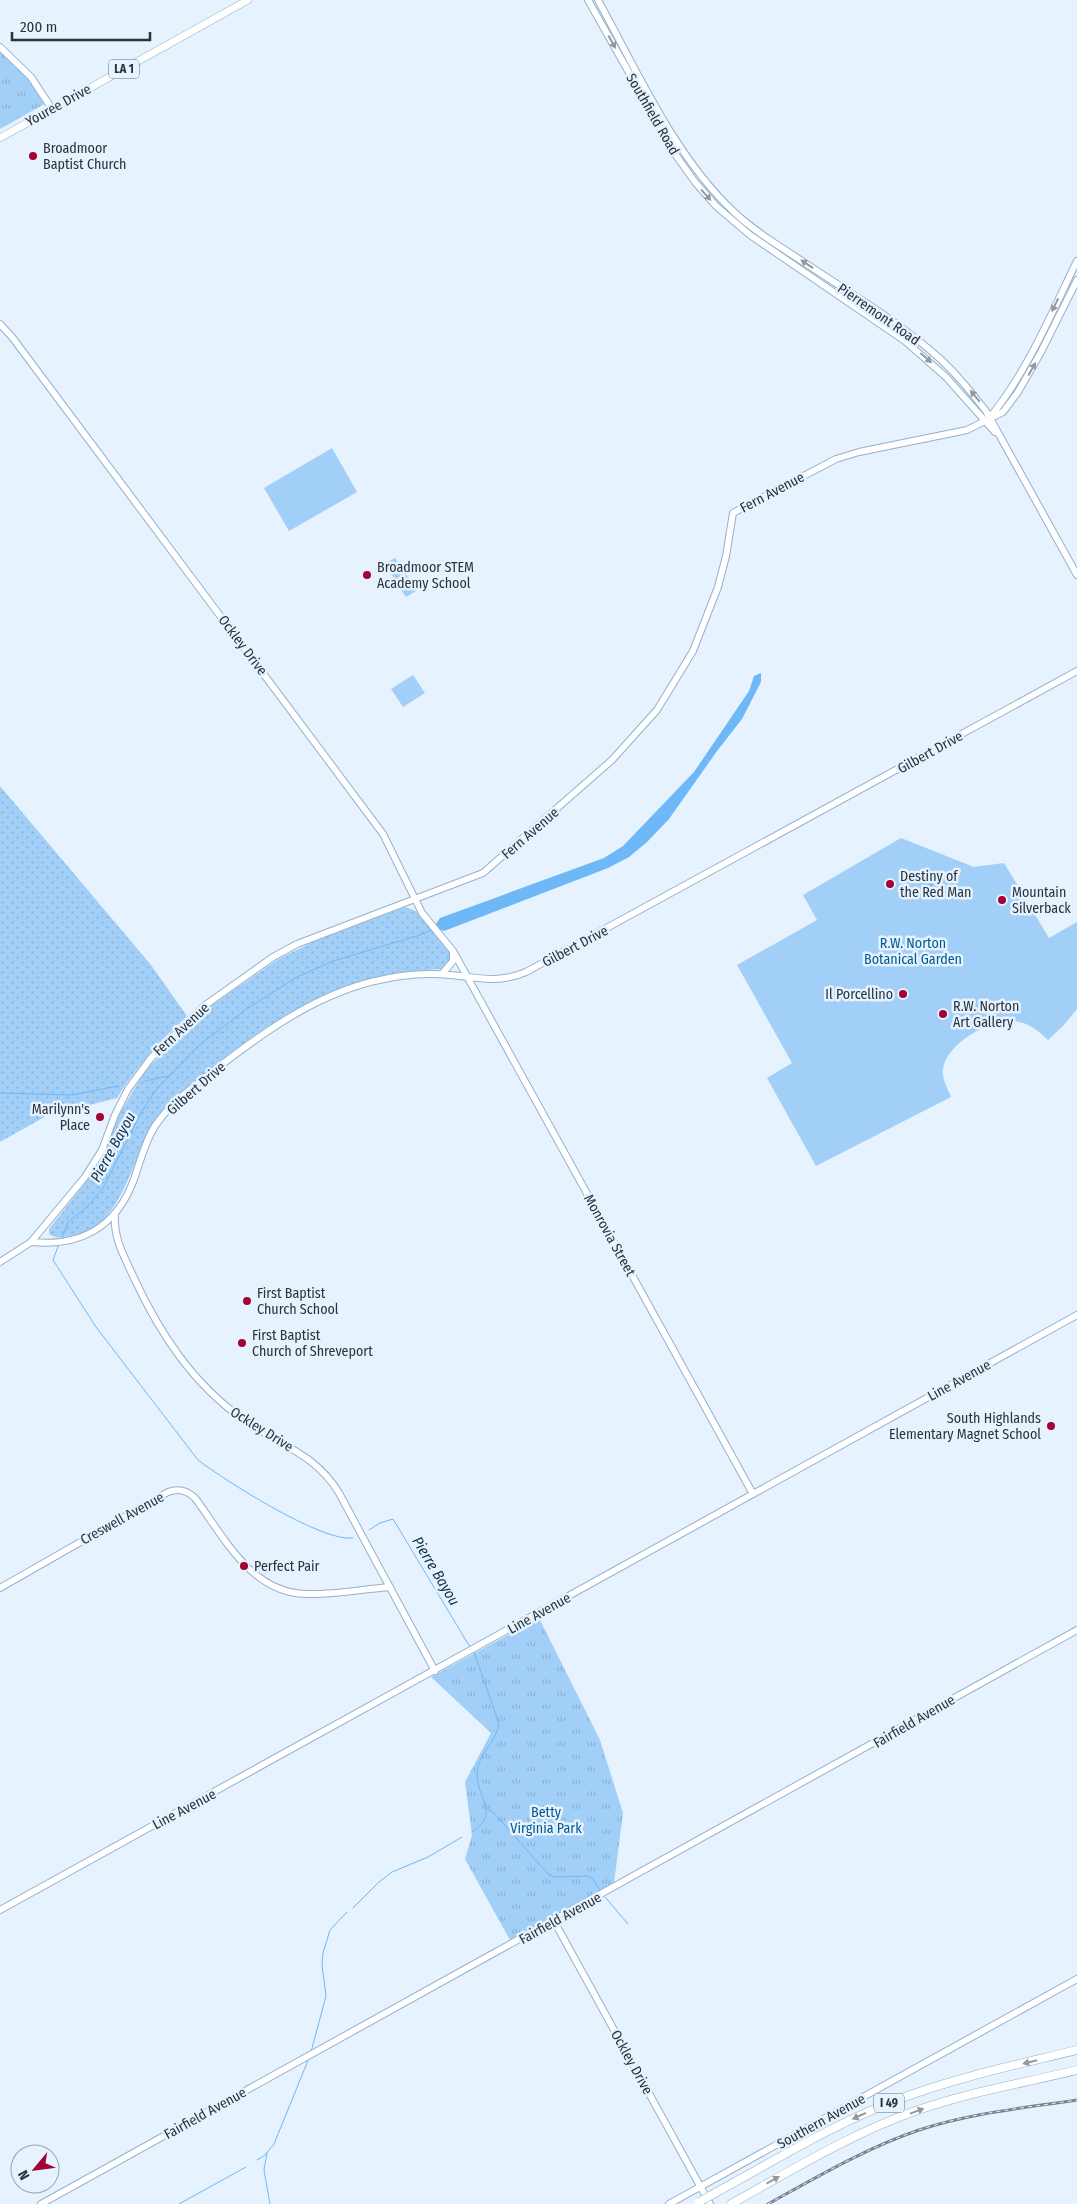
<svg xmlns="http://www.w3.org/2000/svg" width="1077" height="2204" font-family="'Fira Sans Condensed',sans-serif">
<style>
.grass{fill:url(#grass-dots)}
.park{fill:url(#park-tufts)}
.garden{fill:#a1cff8}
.water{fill:#6eb8f7}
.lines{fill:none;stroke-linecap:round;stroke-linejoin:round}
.stream{stroke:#6eb8f7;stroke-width:1}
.secondary-casing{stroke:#95b1cb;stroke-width:8}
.primary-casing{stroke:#95b1cb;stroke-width:8}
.highway-casing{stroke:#95b1cb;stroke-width:9}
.secondary{stroke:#fff;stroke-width:6}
.primary{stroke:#fff;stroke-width:7}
.highway{stroke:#fff;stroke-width:8}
.rail-casing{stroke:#78838e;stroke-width:3}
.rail{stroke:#e6f2fd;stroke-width:1;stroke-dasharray:4;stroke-linecap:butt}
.highway-bridge-casing{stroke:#95b1cb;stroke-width:9;stroke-linecap:butt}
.highway-bridge{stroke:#fff;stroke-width:8}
.oneway{fill:#94999e}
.poi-dot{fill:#a20234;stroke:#e6f2fd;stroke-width:2}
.labels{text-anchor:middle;stroke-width:5;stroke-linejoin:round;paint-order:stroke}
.shield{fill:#e6f2fd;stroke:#616c77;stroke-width:1}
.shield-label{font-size:12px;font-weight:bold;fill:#28333d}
.street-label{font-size:14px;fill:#28333d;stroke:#e6f2fd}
.poi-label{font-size:14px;fill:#28333d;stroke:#e6f2fd;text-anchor:start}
.park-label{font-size:14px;fill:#005a94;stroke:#e6f2fd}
.water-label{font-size:15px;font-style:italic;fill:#13324c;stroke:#e6f2fd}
</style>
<defs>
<pattern id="grass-dots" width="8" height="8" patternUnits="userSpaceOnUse" patternTransform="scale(1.25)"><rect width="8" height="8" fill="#a1cff8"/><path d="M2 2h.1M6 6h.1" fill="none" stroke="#8bb2d6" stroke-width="1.8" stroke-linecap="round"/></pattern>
<pattern id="park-tufts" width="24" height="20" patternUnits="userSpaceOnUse" patternTransform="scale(1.25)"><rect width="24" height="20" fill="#a1cff8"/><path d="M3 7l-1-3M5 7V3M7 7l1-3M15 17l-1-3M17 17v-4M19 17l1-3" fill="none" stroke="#8bb2d6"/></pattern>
</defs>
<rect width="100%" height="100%" fill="#e6f2fd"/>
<!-- grass -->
<g class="grass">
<path d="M0,786l151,179 36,51c-26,25 -51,50 -70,82l-71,18 -46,26z"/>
<path d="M405,907l11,4 33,40 3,6 -8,12c-95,2 -161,41 -232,99 -18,14 -38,28 -52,45 -28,36 -35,118 -90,123 -8,1 -15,3 -21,-2v-5l50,-64 20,-50 26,-44 60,-61 75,-52 33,-16z"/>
</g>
<!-- park -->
<g class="park">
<polygon points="0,47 6,51 48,102 0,129"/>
<polygon points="413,675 425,693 403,707 391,689"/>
<polygon points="539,1618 600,1740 623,1813 614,1883 510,1940 465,1859 472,1835 465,1782 491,1733 431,1677"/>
</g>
<!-- garden -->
<g class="garden">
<polygon points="332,448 357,492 289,531 264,488"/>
<polygon points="395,558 405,573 395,580 385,564"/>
<polygon points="406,574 416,591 406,597 395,581"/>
<polygon points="410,680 414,686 400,695 396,689"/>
<polygon points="415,688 419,694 405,703 401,697"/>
<path d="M901,838l73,29 30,-4 45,75 28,-16v87l-14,17 -15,14c-9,-8 -17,-16 -29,-18 -26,-5 -70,19 -76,46 -2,9 5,21 8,29l-135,69 -49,-88 25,-15 -55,-98 80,-45 -14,-25z"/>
</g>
<!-- water -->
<g class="water">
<polygon points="761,673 761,682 742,719 717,751 669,819 647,842 629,857 608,868 444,931 439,929 436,924 440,918 604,858 623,846 694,772 749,691 754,676"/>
<polygon points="927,869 934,870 932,886 926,890 921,880 921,875"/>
</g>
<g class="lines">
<!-- stream -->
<g class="stream">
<polyline points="145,1081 169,1076"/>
<polyline points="0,1093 72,1095 118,1086"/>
<polyline points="62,1238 68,1222 87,1207 103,1188 141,1113 155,1091 198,1046 248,1008 297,977 333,961 420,935 433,929"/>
<path d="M59,1244l-6,16 43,67 102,133c26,20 125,83 155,78"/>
<polyline points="369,1530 380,1523 393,1519 470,1647"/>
<polyline points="487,1809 493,1812 549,1875 556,1877 589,1876 593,1879 600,1890"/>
<path d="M472,1832c29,-18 4,-35 5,-59 1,-19 19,-31 22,-49l-25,-72"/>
<polyline points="605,1897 628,1924"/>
<polyline points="353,1908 379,1882 392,1872 428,1857 462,1837"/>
<polyline points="311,2052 326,1996 322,1965 323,1953 330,1930 347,1912"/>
<polyline points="267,2153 264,2170 270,2204"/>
<polyline points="257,2160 264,2156 274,2144 309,2058"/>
<polyline points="179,2204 246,2167"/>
</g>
<!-- secondary casing -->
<g class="secondary-casing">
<g id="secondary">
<polyline points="588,0 675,154 695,182 716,206 750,235 905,341 946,377 995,432"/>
<path d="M598,0c39,71 77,157 136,212 21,20 47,35 71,51 45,30 93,58 133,94 18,16 33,35 48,54l91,164"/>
<polyline points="0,47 31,77 52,109"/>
<polyline points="0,324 12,337 383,834 422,913 453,951 753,1494"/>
<path d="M991,416c37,-46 60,-102 86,-155"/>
<polyline points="442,974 453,961 453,952"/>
<path d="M115,1214c-2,24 9,42 19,64 26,56 59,106 110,142 35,25 72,34 95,73l96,178"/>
<path d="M31,1242c48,5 84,-14 102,-60 7,-19 11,-39 22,-56 15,-23 40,-40 61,-57 65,-50 128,-94 214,-95 36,-1 61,13 96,-2l551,-301"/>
<polyline points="0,1262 31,1242 85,1177 102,1150 115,1115 128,1089 151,1058 204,1006 273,957 297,944 483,873 612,760 657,710 693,651 718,587 726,556 733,513 836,459 859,452 967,430 1003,412 1018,392 1041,352 1077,280"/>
<path d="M0,1588l168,-96c11,-4 19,-2 27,6 29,39 56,95 111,96 28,1 57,-5 84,-7"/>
<polyline points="0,1910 1077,1315"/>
<polyline points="554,1921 710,2204"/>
<polyline points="41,2204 1077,1630"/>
<polyline points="669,2204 1077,1979"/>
</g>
</g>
<!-- primary casing -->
<g class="primary-casing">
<polyline id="primary" points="0,138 248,0"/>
</g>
<!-- highway casing -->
<g class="highway-casing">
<g id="highway">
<path d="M715,2193c59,-32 117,-68 179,-92 59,-23 122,-36 183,-51"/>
<path d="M731,2204c61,-34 121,-71 187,-94 51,-18 106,-27 159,-40"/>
</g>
</g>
<!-- secondary -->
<use href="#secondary" class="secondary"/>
<!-- primary -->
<use href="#primary" class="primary"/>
<!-- highway -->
<use href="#highway" class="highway"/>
<!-- rail casing -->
<g class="rail-casing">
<path id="rail" d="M768,2204c49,-27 98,-56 151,-74 51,-17 105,-22 158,-30"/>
</g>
<!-- rail -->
<use href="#rail" class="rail"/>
<!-- highway-bridge casing -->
<g class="highway-bridge-casing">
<polyline id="highway-bridge" points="699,2202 715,2193"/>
</g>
<!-- highway-bridge -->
<use href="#highway-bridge" class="highway-bridge"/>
</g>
<!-- one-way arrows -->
<defs><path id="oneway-solid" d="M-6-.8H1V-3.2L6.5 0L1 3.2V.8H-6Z" transform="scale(1.25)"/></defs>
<g class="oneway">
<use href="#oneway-solid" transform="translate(612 42) rotate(61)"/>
<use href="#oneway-solid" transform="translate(706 195) rotate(48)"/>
<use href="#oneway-solid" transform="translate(807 264) rotate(-146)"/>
<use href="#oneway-solid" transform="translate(1055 305) rotate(116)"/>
<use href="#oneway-solid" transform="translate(926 358) rotate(41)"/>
<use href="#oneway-solid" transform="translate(1032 369) rotate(-61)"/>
<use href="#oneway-solid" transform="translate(975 396) rotate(-130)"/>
<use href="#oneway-solid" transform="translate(1030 2062) rotate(166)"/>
<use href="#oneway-solid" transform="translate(917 2111) rotate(-20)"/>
<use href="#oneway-solid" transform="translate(859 2116) rotate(155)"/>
<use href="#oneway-solid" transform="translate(773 2180) rotate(-29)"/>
</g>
<!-- markers -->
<g class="poi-dot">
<circle cx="33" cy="156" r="5"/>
<circle cx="367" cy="575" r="5"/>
<circle cx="890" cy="884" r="5"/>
<circle cx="1002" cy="900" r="5"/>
<circle cx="903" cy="994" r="5"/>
<circle cx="943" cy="1014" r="5"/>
<circle cx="100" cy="1117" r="5"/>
<circle cx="247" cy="1301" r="5"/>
<circle cx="242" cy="1343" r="5"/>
<circle cx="1051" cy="1426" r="5"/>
<circle cx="244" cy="1566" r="5"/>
</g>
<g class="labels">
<!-- shield labels -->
<g class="shield">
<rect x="109" y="59.5" width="30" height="19" rx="4"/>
<rect x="874" y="2093.5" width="30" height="19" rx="4"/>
</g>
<g class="shield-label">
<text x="124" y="73">LA 1</text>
<text x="889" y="2107">I 49</text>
</g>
<!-- street labels -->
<g class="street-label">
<text transform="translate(58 105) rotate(-29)" y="5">Youree Drive</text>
<text transform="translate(653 114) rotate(60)" y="5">Southfield Road</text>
<text transform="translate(879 314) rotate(35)" y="5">Pierremont Road</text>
<text transform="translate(772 492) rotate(-28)" y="5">Fern Avenue</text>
<text transform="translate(243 645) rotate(53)" y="5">Ockley Drive</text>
<text transform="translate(930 752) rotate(-29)" y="5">Gilbert Drive</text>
<text transform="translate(530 833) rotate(-41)" y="5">Fern Avenue</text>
<text transform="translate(575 946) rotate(-28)" y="5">Gilbert Drive</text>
<text transform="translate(181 1029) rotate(-43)" y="5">Fern Avenue</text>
<text transform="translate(196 1088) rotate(-41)" y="5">Gilbert Drive</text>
<text transform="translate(610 1235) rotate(61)" y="5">Monrovia Street</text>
<text transform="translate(959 1380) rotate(-29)" y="5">Line Avenue</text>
<text transform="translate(262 1429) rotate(32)" y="5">Ockley Drive</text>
<text transform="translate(122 1518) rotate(-29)" y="5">Creswell Avenue</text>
<text transform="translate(539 1613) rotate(-29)" y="5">Line Avenue</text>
<text transform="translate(914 1721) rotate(-30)" y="5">Fairfield Avenue</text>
<text transform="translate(184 1809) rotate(-28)" y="5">Line Avenue</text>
<text transform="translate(560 1918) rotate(-29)" y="5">Fairfield Avenue</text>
<text transform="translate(632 2062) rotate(61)" y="5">Ockley Drive</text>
<text transform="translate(205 2113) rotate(-29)" y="5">Fairfield Avenue</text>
<text transform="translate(821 2121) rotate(-29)" y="5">Southern Avenue</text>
</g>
<!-- poi labels -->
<g class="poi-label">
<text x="43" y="153">Broadmoor<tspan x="43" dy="16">Baptist Church</tspan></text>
<text x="377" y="572">Broadmoor STEM<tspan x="377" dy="16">Academy School</tspan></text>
<text x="900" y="881">Destiny of<tspan x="900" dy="16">the Red Man</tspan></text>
<text x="1012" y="897">Mountain<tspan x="1012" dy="16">Silverback</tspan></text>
<text x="893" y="999" text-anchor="end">Il Porcellino</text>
<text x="953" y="1011">R.W. Norton<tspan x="953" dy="16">Art Gallery</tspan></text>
<text x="90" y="1114" text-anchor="end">Marilynn's<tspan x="90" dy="16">Place</tspan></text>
<text x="257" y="1298">First Baptist<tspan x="257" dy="16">Church School</tspan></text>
<text x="252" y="1340">First Baptist<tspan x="252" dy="16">Church of Shreveport</tspan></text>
<text x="1041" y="1423" text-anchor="end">South Highlands<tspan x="1041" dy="16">Elementary Magnet School</tspan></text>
<text x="254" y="1571">Perfect Pair</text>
</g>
<!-- park labels -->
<g class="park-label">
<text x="913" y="948">R.W. Norton<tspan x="913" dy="16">Botanical Garden</tspan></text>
<text x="546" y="1817">Betty<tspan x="546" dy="16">Virginia Park</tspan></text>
</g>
<!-- water labels -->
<g class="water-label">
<text transform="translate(113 1147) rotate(-61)" y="5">Pierre Bayou</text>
<text transform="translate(436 1571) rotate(59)" y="5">Pierre Bayou</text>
</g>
</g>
<!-- north arrow -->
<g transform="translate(35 2169) rotate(241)"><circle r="24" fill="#e6f2fd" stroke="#9aa6b0"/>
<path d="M0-4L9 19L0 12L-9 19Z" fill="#a20234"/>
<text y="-8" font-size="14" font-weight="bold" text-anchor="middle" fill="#28333d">N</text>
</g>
<!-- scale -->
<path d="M12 32v8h138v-8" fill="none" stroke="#28333d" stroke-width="2.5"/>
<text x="20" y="32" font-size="15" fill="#28333d" stroke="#e6f2fd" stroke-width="4" paint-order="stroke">200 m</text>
</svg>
